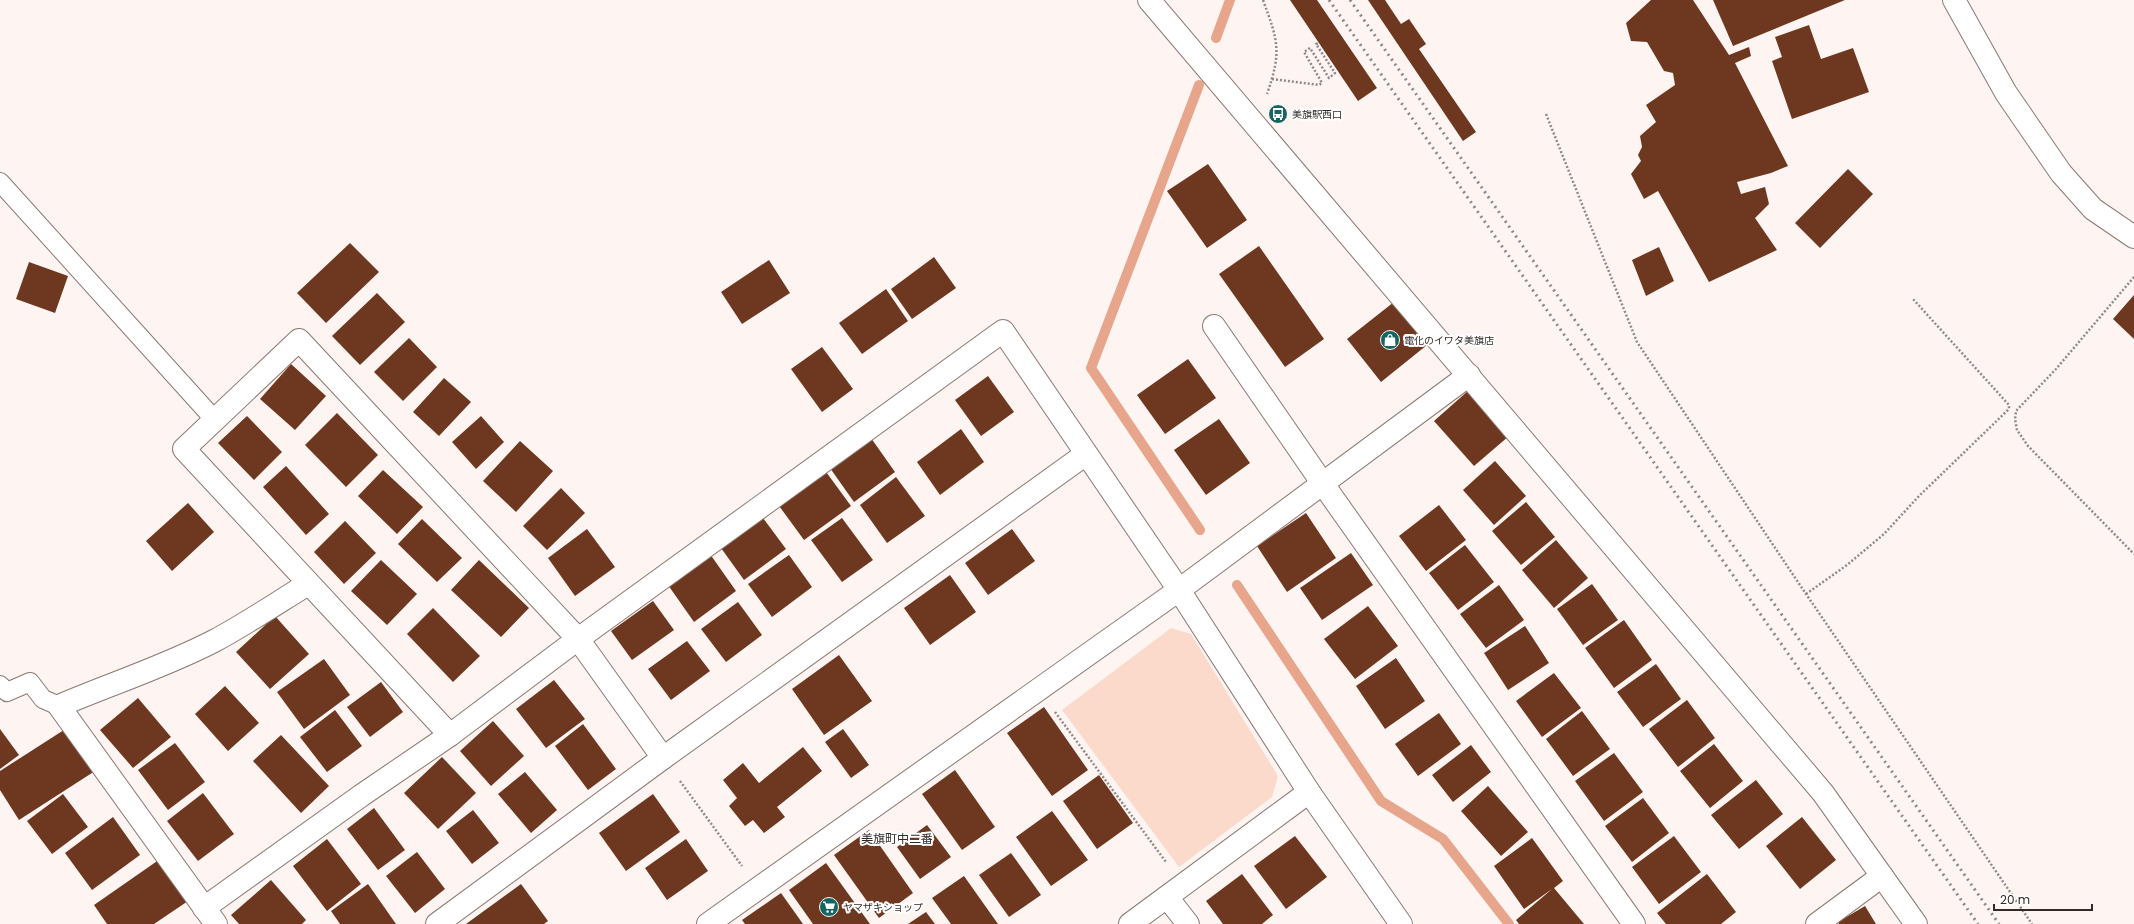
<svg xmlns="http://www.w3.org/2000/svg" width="2134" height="924" font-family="Poppins,'Noto Sans JP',sans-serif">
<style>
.green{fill:#fbd9cb}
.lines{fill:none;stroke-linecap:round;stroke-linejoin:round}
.stream{stroke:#e7a58b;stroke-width:10}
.building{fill:#6e371f}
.lane-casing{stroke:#8b7871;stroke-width:20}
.street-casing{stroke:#8b7871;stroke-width:24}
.secondary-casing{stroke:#8b7871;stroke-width:24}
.path{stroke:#918986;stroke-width:2.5;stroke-dasharray:2 2;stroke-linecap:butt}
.lane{stroke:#fff;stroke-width:18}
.street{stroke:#fff;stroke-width:22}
.secondary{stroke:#fff;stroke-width:22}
.rail{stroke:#908885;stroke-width:3;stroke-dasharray:2 4;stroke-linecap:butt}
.labels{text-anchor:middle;stroke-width:4;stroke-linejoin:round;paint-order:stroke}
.poi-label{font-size:10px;fill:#312a26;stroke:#fff;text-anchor:start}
.quarter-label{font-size:12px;fill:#312a26;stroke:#fff}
</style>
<rect width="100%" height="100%" fill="#fef5f2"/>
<!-- green -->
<polygon class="green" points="1171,628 1191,634 1278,776 1272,797 1179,867 1062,710"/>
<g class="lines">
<!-- stream -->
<g class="stream">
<polyline points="1216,38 1230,0"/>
<polyline points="1199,85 1091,368 1200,530"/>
<polyline points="1237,585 1381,801 1443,839 1509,924"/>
</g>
</g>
<!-- building -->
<g class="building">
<polygon points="1290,0 1317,0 1377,88 1358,101"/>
<polygon points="1368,0 1385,0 1401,24 1409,19 1426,44 1419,49 1476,132 1463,141"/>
<polygon points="1651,0 1693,0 1729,55 1749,47 1751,56 1735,63 1788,166 1771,173 1737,182 1741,194 1765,187 1769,204 1755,218 1777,250 1709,282 1658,191 1644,199 1631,174 1641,161 1638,155 1642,147 1640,136 1656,122 1646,105 1675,85 1673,73 1664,71 1647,42 1631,41 1626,23"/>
<polygon points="1713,0 1845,0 1733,46"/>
<polygon points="1809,25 1821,59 1853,48 1869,92 1792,119 1772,61 1782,57 1775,37"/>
<polygon points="1208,164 1247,220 1207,248 1167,191"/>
<polygon points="1848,169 1873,194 1820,248 1795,223"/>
<polygon points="350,243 379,272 326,323 297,293"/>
<polygon points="1259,246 1324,339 1285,367 1219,274"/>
<polygon points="1659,247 1674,281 1646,296 1632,260"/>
<polygon points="934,257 956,288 912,319 891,289"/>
<polygon points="769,260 790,293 742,324 721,292"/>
<polygon points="29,262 68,276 55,313 16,299"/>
<polygon points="886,289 908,321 862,354 839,323"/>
<polygon points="377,293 405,322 360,365 332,336"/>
<polygon points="2134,295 2134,339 2113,319"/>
<polygon points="1399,298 1432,341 1381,382 1347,339"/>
<polygon points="409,338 437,367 403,401 374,372"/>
<polygon points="822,347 853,389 822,412 791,369"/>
<polygon points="1188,359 1216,398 1165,434 1137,395"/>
<polygon points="291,364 326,396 295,430 260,399"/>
<polygon points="988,376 1014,412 981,436 955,400"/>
<polygon points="444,378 471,402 439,436 413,412"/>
<polygon points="1469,390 1509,436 1474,466 1434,421"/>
<polygon points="337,413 378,455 346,487 305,445"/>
<polygon points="247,416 282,452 254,480 218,443"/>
<polygon points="481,416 504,442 476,469 452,442"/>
<polygon points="1219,419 1250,463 1206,495 1174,450"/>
<polygon points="961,429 984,462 940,495 917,462"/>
<polygon points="871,438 895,472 854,502 830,468"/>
<polygon points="520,441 553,471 516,512 483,481"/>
<polygon points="1495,461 1526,496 1494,525 1463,490"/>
<polygon points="821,465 851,506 804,540 774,499"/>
<polygon points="286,466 329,514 306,535 263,487"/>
<polygon points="383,470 423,507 397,534 358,496"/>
<polygon points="896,477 925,516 887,543 860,505"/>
<polygon points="561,488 585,513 547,550 523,526"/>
<polygon points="1526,502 1555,537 1521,565 1492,531"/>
<polygon points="188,503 214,532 172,571 146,541"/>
<polygon points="1439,505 1466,540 1426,571 1399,536"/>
<polygon points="1306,513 1336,558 1287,592 1257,546"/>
<polygon points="763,518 786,549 744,580 721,548"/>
<polygon points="842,518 873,560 842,582 811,540"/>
<polygon points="422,519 462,558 437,582 398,544"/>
<polygon points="345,521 376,553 344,584 314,552"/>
<polygon points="587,529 615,567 575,596 548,558"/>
<polygon points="1012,529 1035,561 988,595 965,563"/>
<polygon points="1556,540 1588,578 1554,608 1522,570"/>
<polygon points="1465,545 1494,582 1458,610 1429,573"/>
<polygon points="1351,553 1373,585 1322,620 1300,588"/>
<polygon points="710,554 736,591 694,622 668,585"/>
<polygon points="789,555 812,587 772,617 748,584"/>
<polygon points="381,560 417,594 387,625 351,591"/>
<polygon points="479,560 529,608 501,637 451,590"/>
<polygon points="950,575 976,612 930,645 904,608"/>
<polygon points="1592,584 1618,620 1583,645 1557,609"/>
<polygon points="1499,585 1524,620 1486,648 1460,614"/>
<polygon points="653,601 674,630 632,660 611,631"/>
<polygon points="738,602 762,635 726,662 701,629"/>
<polygon points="1368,606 1398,646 1355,679 1324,639"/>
<polygon points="433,608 480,656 453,682 407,634"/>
<polygon points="275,616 309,654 270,689 236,652"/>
<polygon points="1624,620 1652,660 1614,688 1585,648"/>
<polygon points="1525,626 1549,663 1508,690 1484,653"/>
<polygon points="687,641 710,671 671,700 648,669"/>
<polygon points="839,655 872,701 824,735 792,689"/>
<polygon points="1396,658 1425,701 1385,729 1356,686"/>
<polygon points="324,659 350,695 304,729 277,692"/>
<polygon points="1656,664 1681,699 1643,727 1617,692"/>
<polygon points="1554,673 1581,708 1542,737 1516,701"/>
<polygon points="554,680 585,719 546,748 516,709"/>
<polygon points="381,682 403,712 370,737 347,707"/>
<polygon points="225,686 259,723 228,751 195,714"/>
<polygon points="138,698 171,737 133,768 100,730"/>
<polygon points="1687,700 1715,738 1678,767 1649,729"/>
<polygon points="1044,707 1088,770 1052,796 1007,733"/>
<polygon points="335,710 362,746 327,772 300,737"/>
<polygon points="1582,711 1610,749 1573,776 1546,739"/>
<polygon points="1439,713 1461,744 1418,776 1395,744"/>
<polygon points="493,721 524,756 491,786 460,751"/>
<polygon points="583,724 616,769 588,790 555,746"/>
<polygon points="67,728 95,771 19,820 0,790 0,771"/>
<polygon points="0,729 19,755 0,769"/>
<polygon points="843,729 869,765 851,778 825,742"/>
<polygon points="281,735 329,786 301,813 253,761"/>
<polygon points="175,743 205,782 168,810 138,770"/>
<polygon points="1714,744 1743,781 1710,808 1680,771"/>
<polygon points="1471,745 1491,772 1453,802 1432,775"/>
<polygon points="803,747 822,771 777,807 785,817 764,833 753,820 745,826 729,806 737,798 723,780 743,763 759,783"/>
<polygon points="1614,753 1643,792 1604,821 1575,781"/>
<polygon points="442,757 476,793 438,829 404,793"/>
<polygon points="955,770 995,827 962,850 922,794"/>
<polygon points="525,772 557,810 531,833 498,794"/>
<polygon points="1099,775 1133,823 1097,849 1063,801"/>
<polygon points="1756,780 1783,814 1739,849 1711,815"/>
<polygon points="1488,786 1528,832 1501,856 1461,811"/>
<polygon points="203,793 234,834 198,861 167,821"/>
<polygon points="63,794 88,827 52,854 27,821"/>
<polygon points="653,794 680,832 626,871 599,833"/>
<polygon points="1643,798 1669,833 1632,862 1605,826"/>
<polygon points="374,808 405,850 378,870 347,829"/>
<polygon points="473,810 499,843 472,864 446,831"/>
<polygon points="1052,811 1088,860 1051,886 1016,837"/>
<polygon points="113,817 140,855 92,890 65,853"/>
<polygon points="1802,817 1836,860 1800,889 1766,846"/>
<polygon points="927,825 951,857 920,879 897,847"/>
<polygon points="869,830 913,893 879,918 834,855"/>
<polygon points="1295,836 1327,877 1286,909 1254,866"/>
<polygon points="1674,836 1701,872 1659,904 1632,867"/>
<polygon points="1532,838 1563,881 1554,888 1584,924 1519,924 1516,920 1552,889 1524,909 1494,866"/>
<polygon points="327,839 361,884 327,911 293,866"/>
<polygon points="686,839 708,871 667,900 645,868"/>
<polygon points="417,852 445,889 415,913 386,876"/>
<polygon points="1011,853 1041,895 1009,917 979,875"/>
<polygon points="163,857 191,899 154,924 107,924 94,905"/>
<polygon points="826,863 870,924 813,924 789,890"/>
<polygon points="1242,874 1273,915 1262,924 1223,924 1206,901"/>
<polygon points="1707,874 1736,912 1721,924 1666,924 1657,913"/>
<polygon points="964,876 998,924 951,924 932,898"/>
<polygon points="271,880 306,920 302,924 239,924 231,915"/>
<polygon points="368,884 396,924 340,924 331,911"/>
<polygon points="521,884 548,921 544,924 466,924"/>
<polygon points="781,893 803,924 745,924 742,920"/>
<polygon points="1865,906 1876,924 1839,924 1838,922"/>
<polygon points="926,912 935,924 908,924"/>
</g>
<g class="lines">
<!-- lane casing -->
<g class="lane-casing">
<g id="lane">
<polyline points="0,182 214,419"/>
<polyline points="0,685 7,692 30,682 43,699 59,706"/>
</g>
</g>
<!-- street casing -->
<g class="street-casing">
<g id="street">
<polyline points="1149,0 1823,793 1916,924"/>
<polyline points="1214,326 1323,484 1634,924"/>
<polyline points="450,735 184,449 299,340 578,639 663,758"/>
<polyline points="1167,897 1188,924"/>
<polyline points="204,908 362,795 450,735 578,639 1003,331 1179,590 1309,792 1401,924"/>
<path d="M216,924l-157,-218c51,-22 105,-39 155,-65 32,-17 63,-38 94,-57"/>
<polyline points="437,924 663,758 1086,454"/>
<polyline points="1130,924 1309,792"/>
<polyline points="1817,924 1882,876"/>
</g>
</g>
<!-- secondary casing -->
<g class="secondary-casing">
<g id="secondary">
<polyline points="1954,0 2006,93 2061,173 2093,209 2134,237"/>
<polyline points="708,924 1179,590 1469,375"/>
</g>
</g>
<!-- path -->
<g class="path">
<path d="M1263,0c15,41 19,51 4,94"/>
<polyline points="1272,79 1319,85 1322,83 1304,52 1310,48 1329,78 1335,73 1316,44 1319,43"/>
<polyline points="1546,114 1637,342 1806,594 2032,924"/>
<polyline points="2134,277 2056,369 2016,411 2015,419 2017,430 2028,446 2134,554"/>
<polyline points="1806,594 1847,565 1884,534 1919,496 2009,409 2009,405 1913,299"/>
<polyline points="1055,712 1166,862"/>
<polyline points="680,781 742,866"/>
</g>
<!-- lane -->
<use href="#lane" class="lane"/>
<!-- street -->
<use href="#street" class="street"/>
<!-- secondary -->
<use href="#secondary" class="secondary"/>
<!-- rail -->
<g class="rail">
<polyline points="1329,0 1978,924"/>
<polyline points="1350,0 1999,924"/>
</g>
</g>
<!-- icons -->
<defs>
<g id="bus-disc" transform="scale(1)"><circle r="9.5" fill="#166563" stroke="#fff"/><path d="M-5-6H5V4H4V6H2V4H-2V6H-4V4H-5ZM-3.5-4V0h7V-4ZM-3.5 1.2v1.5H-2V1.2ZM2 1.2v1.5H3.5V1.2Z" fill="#fff"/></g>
<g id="shop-disc" transform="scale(1)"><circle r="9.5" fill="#166563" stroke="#fff"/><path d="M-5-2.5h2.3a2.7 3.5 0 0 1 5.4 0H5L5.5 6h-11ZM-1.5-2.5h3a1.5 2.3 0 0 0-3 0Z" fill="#fff"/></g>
<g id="supermarket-disc" transform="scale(1)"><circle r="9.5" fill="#166563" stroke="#fff"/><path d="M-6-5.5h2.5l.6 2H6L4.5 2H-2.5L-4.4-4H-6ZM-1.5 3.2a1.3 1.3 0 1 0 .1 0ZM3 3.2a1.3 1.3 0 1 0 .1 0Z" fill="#fff"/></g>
</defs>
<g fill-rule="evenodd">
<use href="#bus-disc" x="1278" y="114"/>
<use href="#shop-disc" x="1390" y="340"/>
<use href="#supermarket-disc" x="829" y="907"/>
</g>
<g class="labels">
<!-- poi labels -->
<g class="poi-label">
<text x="1292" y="118">美旗駅西口</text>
<text x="1404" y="344">電化のイワタ美旗店</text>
<text x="843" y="911">ヤマザキショップ</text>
</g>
<!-- quarter labels -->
<g class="quarter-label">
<text x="897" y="843">美旗町中二番</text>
</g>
</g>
<!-- scale -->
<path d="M1994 904v6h98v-6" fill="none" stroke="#312a26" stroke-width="2"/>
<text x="2000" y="904" font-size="12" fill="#312a26" stroke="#ffffff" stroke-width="3" paint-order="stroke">20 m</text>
</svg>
